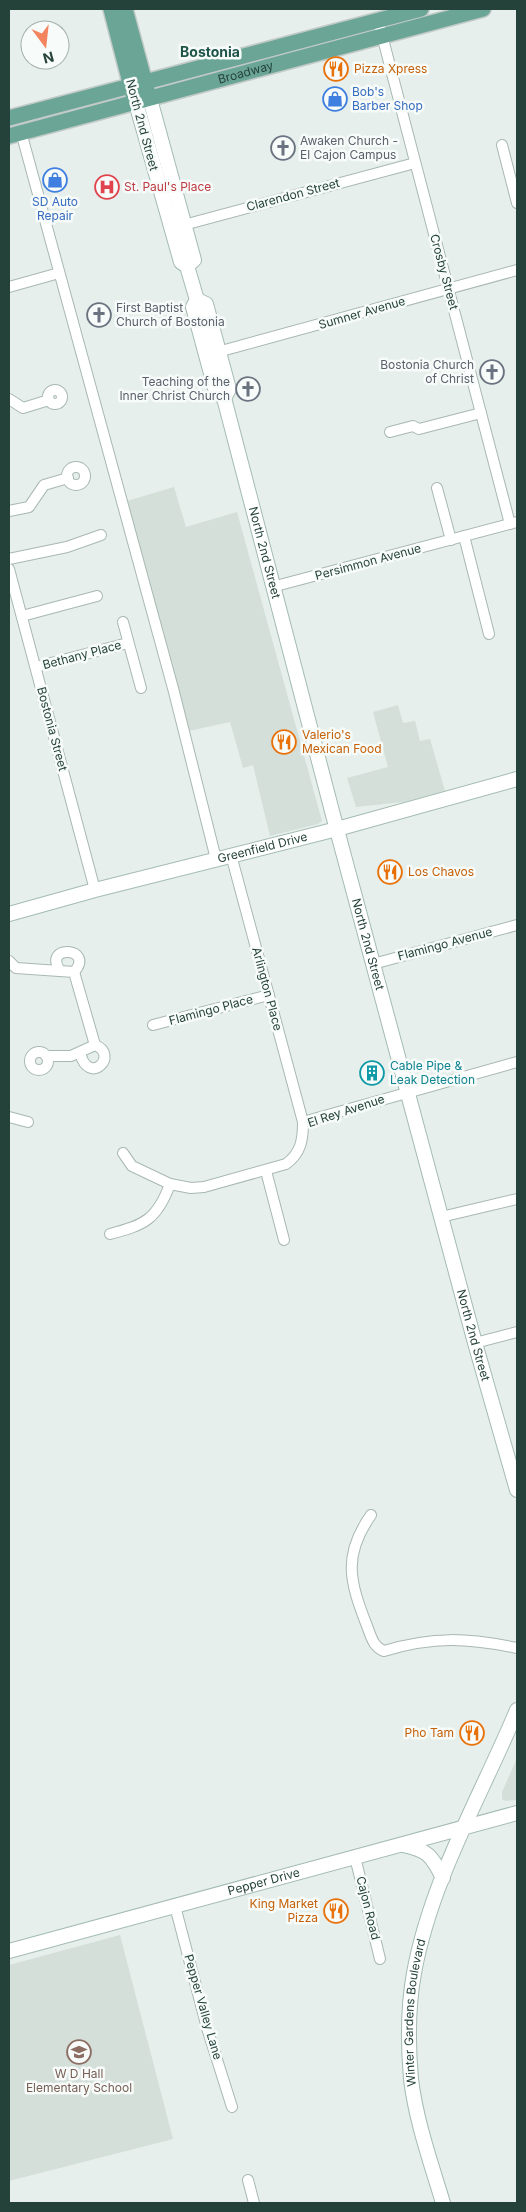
<svg xmlns="http://www.w3.org/2000/svg" width="526" height="2212" font-family="Inter,sans-serif">
<style>
.built{fill:#d4dfda}
.lines{fill:none;stroke-linecap:round;stroke-linejoin:round}
.street-casing{stroke:#a8b8b2;stroke-width:12}
.secondary-casing{stroke:#a4bbb3;stroke-width:16}
.primary-casing{stroke:#c2cac8;stroke-width:18}
.street{stroke:#fff;stroke-width:10}
.secondary{stroke:#fff;stroke-width:14}
.primary{stroke:#6aa596;stroke-width:15}
.labels{text-anchor:middle;stroke-width:5;stroke-linejoin:round;paint-order:stroke}
.food-label{font-size:12px;fill:#c56008;stroke:#f7fbf9;text-anchor:start}
.street-label{font-size:12px;fill:#24423a;stroke:#f7fbf9}
.shop-label{font-size:12px;fill:#366cbe;stroke:#f7fbf9;text-anchor:start}
.worship-label{font-size:12px;fill:#5b616d;stroke:#f7fbf9;text-anchor:start}
.health-label{font-size:12px;fill:#be3a42;stroke:#f7fbf9;text-anchor:start}
.culture-label{font-size:12px;fill:#0d838f;stroke:#f7fbf9;text-anchor:start}
.education-label{font-size:12px;fill:#785e54;stroke:#f7fbf9}
.neighbourhood-label{font-size:14px;font-weight:bold;fill:#1f5548;stroke:#f7fbf9}
</style>
<rect width="100%" height="100%" fill="#e6efeb"/>
<!-- built -->
<g class="built">
<polygon points="174,487 186,527 237,512 322,821 318,824 270,836 253,765 243,768 230,722 189,731 127,501"/>
<polygon points="398,705 403,723 415,721 420,741 430,739 445,791 403,802 356,807 347,778 388,767 373,712"/>
<polygon points="517,1758 517,1800 505,1801 502,1799 502,1792"/>
<polygon points="120,1935 173,2139 9,2181 9,1965"/>
</g>
<g class="lines">
<!-- street casing -->
<g class="street-casing">
<g id="street">
<polyline points="378,20 510,524"/>
<polyline points="21,132 174,692 216,859"/>
<polyline points="502,145 517,203"/>
<polyline points="180,226 415,163"/>
<polyline points="9,287 59,273"/>
<polyline points="214,353 517,270"/>
<circle cx="55" cy="397" r="7"/>
<polyline points="9,399 23,408 49,400"/>
<polyline points="390,432 413,426 419,429 481,413"/>
<circle cx="76" cy="476" r="9"/>
<polyline points="437,488 451,540"/>
<polyline points="9,511 29,507 44,485 68,478"/>
<polyline points="464,536 489,634"/>
<polyline points="9,559 67,547 101,535"/>
<polyline points="9,569 95,890"/>
<polyline points="272,587 517,522"/>
<polyline points="22,616 97,596"/>
<polyline points="123,622 141,688"/>
<polyline points="36,667 128,643"/>
<polyline points="9,961 16,968 74,972 95,1045 71,1056 46,1056"/>
<polyline points="373,964 517,925"/>
<path d="M60,971c-18,-28 36,-23 14,1"/>
<polyline points="153,1025 269,995"/>
<circle cx="39" cy="1061" r="9"/>
<path d="M80,1053c9,34 40,2 15,-8"/>
<polyline points="9,1117 28,1122"/>
<polyline points="303,1122 517,1062"/>
<path d="M123,1153l9,13 38,18 21,4 13,-1 82,-23c15,-11 17,-24 17,-42l-72,-267"/>
<polyline points="266,1171 284,1240"/>
<polyline points="441,1217 517,1199"/>
<path d="M110,1234c34,-9 47,-14 60,-50"/>
<polyline points="475,1343 517,1332"/>
<path d="M371,1515c-29,41 -21,67 -4,111 4,10 6,21 17,25 50,-15 83,-13 133,-3"/>
<polyline points="355,1857 380,1959"/>
<polyline points="175,1906 207,2028 232,2107"/>
<polyline points="248,2180 254,2203"/>
</g>
</g>
<!-- secondary casing -->
<g class="secondary-casing">
<g id="secondary">
<polyline points="150,99 194,260 187,266"/>
<polyline points="136,103 181,262 187,266 197,300 206,304 229,389 224,398"/>
<path id="s1" d="M197,300l-4,7 23,85 8,6 109,417 142,528 42,147"/>
<path id="s2" d="M9,914l86,-24 242,-61 180,-50"/>
<path d="M403,1845c25,5 29,11 40,33"/>
<path id="s3" d="M9,1951l508,-138"/>
<path id="s4" d="M443,2203c-12,-40 -27,-82 -32,-124 -3,-34 -3,-73 3,-106 17,-93 67,-177 103,-263"/>
</g>
</g>
<!-- primary casing -->
<g class="primary-casing">
<g id="primary">
<polyline points="111,9 133,94"/>
<polyline points="125,9 147,90"/>
<polyline points="9,118 421,9"/>
<path id="s5" d="M9,136l474,-127"/>
</g>
</g>
<!-- street -->
<use href="#street" class="street"/>
<!-- secondary -->
<use href="#secondary" class="secondary"/>
<!-- primary -->
<use href="#primary" class="primary"/>
</g>
<!-- icons -->
<defs>
<g id="restaurant-ring" transform="scale(1.25)"><circle r="9.5" fill="#f7fbf9" stroke="#e8710a" stroke-width="1.5"/><path d="M-5-6h1v4h1v-4h1v4h1v-4h1v5L-1.5 .5V6h-2V.5L-5-1ZM5-6V6H3V1.5H1.5Q1.5-4 5-6Z" fill="#e8710a"/></g>
<g id="shop-ring" transform="scale(1.25)"><circle r="9.5" fill="#f7fbf9" stroke="#3f7fe0" stroke-width="1.5"/><path d="M-5-2.5h2.3a2.7 3.5 0 0 1 5.4 0H5L5.5 6h-11ZM-1.5-2.5h3a1.5 2.3 0 0 0-3 0Z" fill="#3f7fe0"/></g>
<g id="church-ring" transform="scale(1.25)"><circle r="9.5" fill="#f7fbf9" stroke="#6b7280" stroke-width="1.5"/><path d="M-1.2-6h2.4v3.5h3.3v2.4h-3.3V6h-2.4V-.1h-3.3v-2.4h3.3Z" fill="#6b7280"/></g>
<g id="hospital-ring" transform="scale(1.25)"><circle r="9.5" fill="#f7fbf9" stroke="#e0444e" stroke-width="1.5"/><path d="M-5-5h3v3.5h4V-5h3V5h-3V1.5h-4V5h-3Z" fill="#e0444e"/></g>
<g id="building-ring" transform="scale(1.25)"><circle r="9.5" fill="#f7fbf9" stroke="#0f9aa8" stroke-width="1.5"/><path d="M-4-6H4V6H1V3H-1V6H-4ZM-2.5-4.3h1.7v1.8h-1.7ZM.8-4.3h1.7v1.8H.8ZM-2.5-1h1.7V.8h-1.7ZM.8-1h1.7V.8H.8Z" fill="#0f9aa8"/></g>
<g id="school-ring" transform="scale(1.25)"><circle r="9.5" fill="#f7fbf9" stroke="#8d6e63" stroke-width="1.5"/><path d="M0-5L7-2L0 1L-7-2ZM-4 1L0 2.5L4 1V4Q0 6-4 4Z" fill="#8d6e63"/></g>
</defs>
<g fill-rule="evenodd">
<use href="#restaurant-ring" x="336" y="69"/>
<use href="#shop-ring" x="335" y="99"/>
<use href="#church-ring" x="283" y="148"/>
<use href="#shop-ring" x="55" y="180"/>
<use href="#hospital-ring" x="107" y="187"/>
<use href="#church-ring" x="99" y="315"/>
<use href="#church-ring" x="492" y="372"/>
<use href="#church-ring" x="248" y="389"/>
<use href="#restaurant-ring" x="284" y="742"/>
<use href="#restaurant-ring" x="390" y="872"/>
<use href="#building-ring" x="372" y="1073"/>
<use href="#restaurant-ring" x="472" y="1733"/>
<use href="#restaurant-ring" x="336" y="1911"/>
<use href="#school-ring" x="79" y="2052"/>
</g>
<g class="labels">
<!-- food labels -->
<g class="food-label">
<text x="354" y="73">Pizza Xpress</text>
<text x="302" y="739">Valerio's<tspan x="302" dy="14">Mexican Food</tspan></text>
<text x="408" y="876">Los Chavos</text>
<text x="454" y="1737" text-anchor="end">Pho Tam</text>
<text x="318" y="1908" text-anchor="end">King Market<tspan x="318" dy="14">Pizza</tspan></text>
</g>
<!-- street labels -->
<g class="street-label">
<text dy="4" stroke="none"><textPath href="#s5" startOffset="245">Broadway</textPath></text>
<text transform="translate(142 125) rotate(75)" y="4">North 2nd Street</text>
<text transform="translate(293 195) rotate(-15)" y="4">Clarendon Street</text>
<text transform="translate(444 272) rotate(75)" y="4">Crosby Street</text>
<text transform="translate(362 313) rotate(-16)" y="4">Sumner Avenue</text>
<text dy="4" stroke="none"><textPath href="#s1" startOffset="266">North 2nd Street</textPath></text>
<text transform="translate(368 562) rotate(-15)" y="4">Persimmon Avenue</text>
<text transform="translate(82 655) rotate(-15)" y="4">Bethany Place</text>
<text transform="translate(52 729) rotate(75)" y="4">Bostonia Street</text>
<text dy="4" stroke="none"><textPath href="#s2" startOffset="262">Greenfield Drive</textPath></text>
<text transform="translate(445 944) rotate(-15)" y="4">Flamingo Avenue</text>
<text dy="4" stroke="none"><textPath href="#s1" startOffset="671">North 2nd Street</textPath></text>
<text transform="translate(267 989) rotate(75)" y="4">Arlington Place</text>
<text transform="translate(211 1010) rotate(-15)" y="4">Flamingo Place</text>
<text transform="translate(346 1111) rotate(-18)" y="4">El Rey Avenue</text>
<text dy="4" stroke="none"><textPath href="#s1" startOffset="1076">North 2nd Street</textPath></text>
<text dy="4" stroke="none"><textPath href="#s3" startOffset="264">Pepper Drive</textPath></text>
<text transform="translate(368 1908) rotate(76)" y="4">Cajon Road</text>
<text transform="translate(203 2007) rotate(74)" y="4">Pepper Valley Lane</text>
<text dy="4" stroke="none"><textPath href="#s4" startOffset="195">Winter Gardens Boulevard</textPath></text>
</g>
<!-- shop labels -->
<g class="shop-label">
<text x="352" y="96">Bob's<tspan x="352" dy="14">Barber Shop</tspan></text>
<text x="55" y="206" text-anchor="middle">SD Auto<tspan x="55" dy="14">Repair</tspan></text>
</g>
<!-- worship labels -->
<g class="worship-label">
<text x="300" y="145">Awaken Church -<tspan x="300" dy="14">El Cajon Campus</tspan></text>
<text x="116" y="312">First Baptist<tspan x="116" dy="14">Church of Bostonia</tspan></text>
<text x="474" y="369" text-anchor="end">Bostonia Church<tspan x="474" dy="14">of Christ</tspan></text>
<text x="230" y="386" text-anchor="end">Teaching of the<tspan x="230" dy="14">Inner Christ Church</tspan></text>
</g>
<!-- health labels -->
<g class="health-label">
<text x="124" y="191">St. Paul's Place</text>
</g>
<!-- culture labels -->
<g class="culture-label">
<text x="390" y="1070">Cable Pipe &amp;<tspan x="390" dy="14">Leak Detection</tspan></text>
</g>
<!-- education labels -->
<g class="education-label">
<text x="79" y="2078">W D Hall<tspan x="79" dy="14">Elementary School</tspan></text>
</g>
<!-- neighbourhood labels -->
<g class="neighbourhood-label">
<text x="210" y="57">Bostonia</text>
</g>
</g>
<!-- border -->
<rect width="526" height="2212" fill="none" stroke="#24423a" stroke-width="20"/>
<!-- north arrow -->
<g transform="translate(45 45) rotate(165)"><circle r="24" fill="#f7fbf9" stroke="#a3b1ad"/>
<path d="M0-4L9 19L0 12L-9 19Z" fill="#f4845f"/>
<text y="-8" font-size="14" font-weight="bold" text-anchor="middle" fill="#24423a">N</text>
</g>
</svg>
